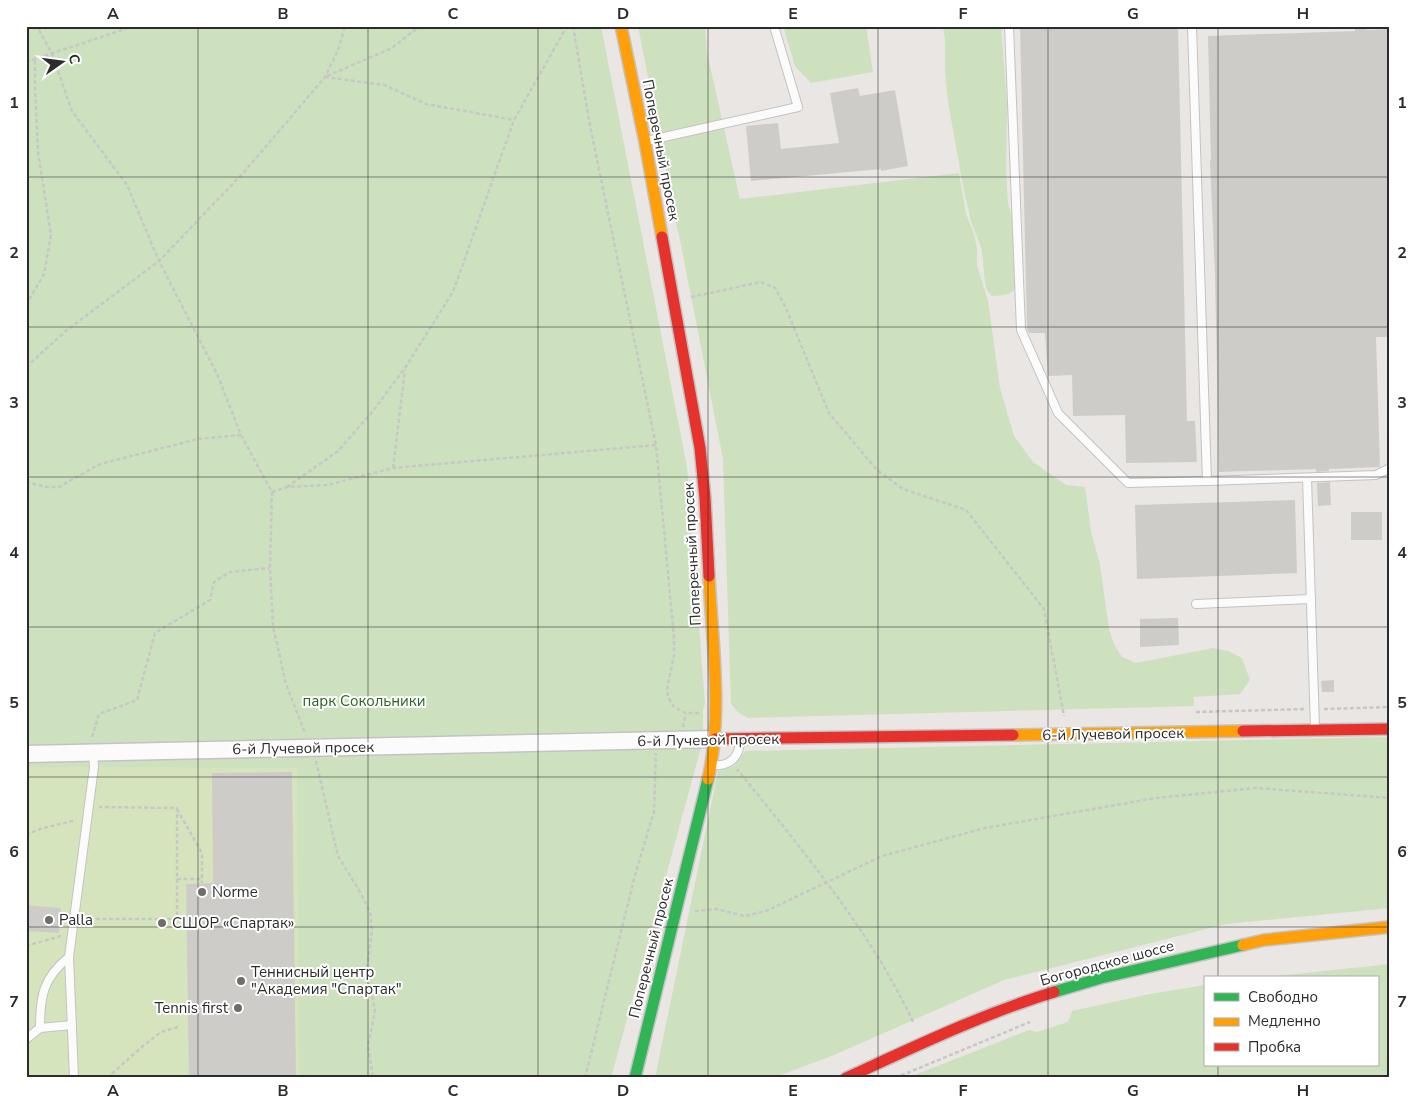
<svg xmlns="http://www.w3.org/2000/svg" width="1416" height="1104" font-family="'Nunito Sans',sans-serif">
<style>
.green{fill:#cde1bf}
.pitch{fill:#d6e4be}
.building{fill:#ceccc9}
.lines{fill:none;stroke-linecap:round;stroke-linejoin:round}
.lane-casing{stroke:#c4c3c3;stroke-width:10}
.street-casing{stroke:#c4c3c3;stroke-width:19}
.fast-casing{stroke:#c4c3c3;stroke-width:14}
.slow-casing{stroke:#c4c3c3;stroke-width:14}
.jam-casing{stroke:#c4c3c3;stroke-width:14}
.path{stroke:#c7c7c6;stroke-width:2.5;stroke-dasharray:4 2.5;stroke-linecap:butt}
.lane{stroke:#fcfbfb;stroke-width:8}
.street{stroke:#fcfbfb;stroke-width:16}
.fast{stroke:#30b455;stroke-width:11}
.slow{stroke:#ff9f0a;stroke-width:11}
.jam{stroke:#e5322d;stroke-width:11}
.grid{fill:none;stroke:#2c2c2c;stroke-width:1;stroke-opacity:0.55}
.poi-dot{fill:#6e6d6c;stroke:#fff;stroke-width:2}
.labels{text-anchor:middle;stroke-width:4;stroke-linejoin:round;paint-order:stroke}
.street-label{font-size:15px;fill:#2c2c2c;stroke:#fff}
.park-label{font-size:15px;fill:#2f6422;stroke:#fff}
.poi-label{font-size:15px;fill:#2c2c2c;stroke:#fff;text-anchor:start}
.neatline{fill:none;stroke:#2c2c2c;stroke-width:2}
.grid-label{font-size:16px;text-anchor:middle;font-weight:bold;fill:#2c2c2c}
</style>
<rect width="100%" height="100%" fill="#e9e6e3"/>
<!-- green -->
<g class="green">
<polygon points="26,26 601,26 687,467 705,705 703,710 703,740 611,1078 26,1078"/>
<polygon points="638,26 705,26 707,53 740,199 959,173 966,214 974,234 977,249 977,265 988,301 1000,388 1014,436 1033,462 1066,485 1085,487 1091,531 1100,565 1109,629 1114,644 1122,657 1136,663 1213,648 1228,651 1242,658 1250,680 1240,694 1194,697 1194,706 748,718 739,713 731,704 723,459 679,235 668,195 667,174"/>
<polygon points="783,26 866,26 873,72 811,83 795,66"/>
<path d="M943,26h58l6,79 -1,65 2,33 5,18 3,67c-6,8 -14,7 -24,8l-5,-6 -2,-7 -3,-33 -11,-29 -7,-30 -16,-89 -3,-31v-31z"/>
<polygon points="1390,737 1390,908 1226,924 1004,980 834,1055 773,1078 655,1078 718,771 734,766 745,751"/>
<polygon points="1390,964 1390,1078 907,1078 1029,1030 1037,1032 1068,1022 1072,1011 1150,994 1205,985 1205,1065 1377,1065 1377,978 1259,978"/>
</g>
<!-- pitch -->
<polygon class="pitch" points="26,767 297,768 299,1078 26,1078"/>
<!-- building -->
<g class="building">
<polygon points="1020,26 1178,26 1187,421 1195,421 1197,462 1126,463 1125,415 1073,416 1072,375 1048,376 1045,333 1029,333 1027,329"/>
<polygon points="1355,26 1367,26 1367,30 1390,29 1390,337 1376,337 1380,467 1329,469 1329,471 1316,472 1316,469 1219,472 1215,275 1210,160 1211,160 1208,36 1355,31"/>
<polygon points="858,88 860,96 895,90 908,166 881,171 881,169 751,181 746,126 778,123 781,149 839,143 830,93"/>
<polygon points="1330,482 1331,505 1318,506 1317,483"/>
<polygon points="1295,500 1297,573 1137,579 1135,505"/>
<rect x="1351" y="512" width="31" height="28"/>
<polygon points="1178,618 1179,645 1140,647 1140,619"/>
<polygon points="1334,680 1334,692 1322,692 1321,681"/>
<polygon points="292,772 296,1078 189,1078 186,884 213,883 212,773"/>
<polygon points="26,905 61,908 59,933 26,931"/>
</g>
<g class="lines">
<!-- lane casing -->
<g class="lane-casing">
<g id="lane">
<polyline points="1009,26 1021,330 1058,413 1128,483 1207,481"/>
<polyline points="1192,26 1207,481 1376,475 1390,468"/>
<polyline points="646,141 798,107 774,26"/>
<polyline points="1307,478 1315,728"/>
<polyline points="1196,604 1311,599"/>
<path d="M713,765c17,2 27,-9 27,-25"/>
<path d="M40,1028c0,-32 3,-50 29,-71"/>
<polyline points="26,1039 40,1028 72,1025"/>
<polyline points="74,1078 69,957 94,767 93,752"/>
</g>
</g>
<!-- street casing -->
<g class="street-casing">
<polyline id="street" points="26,754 715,739"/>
</g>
<!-- fast casing -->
<g class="fast-casing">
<g id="fast">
<polyline points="1054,992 1101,978 1243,945"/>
<polyline points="635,1078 708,779"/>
</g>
</g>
<!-- slow casing -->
<g class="slow-casing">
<g id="slow">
<polyline points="621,26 645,142 662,237"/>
<polyline points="1013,735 1243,731"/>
<path d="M708,779c15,-64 4,-138 1,-203"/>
<polyline points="1243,945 1264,940 1390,927"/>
</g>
</g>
<!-- jam casing -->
<g class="jam-casing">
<g id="jam">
<polyline points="662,237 700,448 705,498 709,576"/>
<polyline points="1243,731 1390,729"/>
<polyline points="715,739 1013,735"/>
<path d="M846,1078c68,-31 136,-64 208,-86"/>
</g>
</g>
<!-- path -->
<g class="path">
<polyline points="573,26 590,126 656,445 674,638 674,656 667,689 668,697 674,707 686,713 699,713"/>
<polyline points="26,62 134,26"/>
<polyline points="327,76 392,48 420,26"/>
<polyline points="325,77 384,85 426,104 514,120"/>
<polyline points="691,297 761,282 775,288 785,306 829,413 877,470 903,489 966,510 1044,609 1064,716"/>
<polyline points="26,305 44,274 51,235 38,152 35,89 35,59"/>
<polyline points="26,367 67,330 159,261 245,171 325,77 338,50 345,26"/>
<polyline points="241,435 272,492 270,568 273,626 286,684 305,733"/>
<polyline points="393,468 405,370"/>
<polyline points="26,482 47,487 59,487 100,464 198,439 241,435 217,374 159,261 127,185 72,111 52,54 37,26"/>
<polyline points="287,487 338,451 373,411 405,368 453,292 514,120 567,26"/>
<polyline points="272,492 287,487 327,485 393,468 656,445"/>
<polyline points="1324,709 1390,707"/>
<polyline points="1196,712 1306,709"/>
<polyline points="683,727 686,713"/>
<polyline points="92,737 99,714 137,700 155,633 210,600 214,582 230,572 269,568"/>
<polyline points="316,761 338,856 359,890 370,912 372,930 367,969 375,1011 368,1046 373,1078"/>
<path d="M736,771l2,-1c64,80 133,161 176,254"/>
<polyline points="177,809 202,853 202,883"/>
<polyline points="26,835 40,829 76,820"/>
<polyline points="177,879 202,879"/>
<polyline points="695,911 716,909 745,916 766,911 882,856 985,828 1156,798 1256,788 1390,798"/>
<polyline points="83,919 177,919 177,808 99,807"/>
<polyline points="26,946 61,936"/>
<polyline points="107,1078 143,1046 161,1032 178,1027"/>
<polyline points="585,1078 635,875 654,812 656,753"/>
<polyline points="895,1078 1030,1022"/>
</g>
<!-- lane -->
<use href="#lane" class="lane"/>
<!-- street -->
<use href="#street" class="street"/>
<!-- fast -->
<use href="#fast" class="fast"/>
<!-- slow -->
<use href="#slow" class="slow"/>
<!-- jam -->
<use href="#jam" class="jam"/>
</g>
<!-- grid -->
<path class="grid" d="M198,26v1052M368,26v1052M538,26v1052M708,26v1052M878,26v1052M1048,26v1052M1218,26v952M26,177h1364M26,327h1364M26,477h1364M26,627h1364M26,777h1364M26,927h1364M1218,1065v13"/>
<!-- markers -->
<g class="poi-dot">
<circle cx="202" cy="892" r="5"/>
<circle cx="49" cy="920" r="5"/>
<circle cx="162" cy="923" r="5"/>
<circle cx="241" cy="981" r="5"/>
<circle cx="238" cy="1008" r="5"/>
</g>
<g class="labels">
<!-- street labels -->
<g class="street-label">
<text transform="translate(661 150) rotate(79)" y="5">Поперечный просек</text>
<text transform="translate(692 554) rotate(-93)" y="5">Поперечный просек</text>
<text transform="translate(1113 734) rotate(-1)" y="5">6-й Лучевой просек</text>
<text transform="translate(708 740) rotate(-1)" y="5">6-й Лучевой просек</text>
<text transform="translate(303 748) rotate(-1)" y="5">6-й Лучевой просек</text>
<text transform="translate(651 948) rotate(-76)" y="5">Поперечный просек</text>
<text transform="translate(1107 963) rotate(-15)" y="5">Богородское шоссе</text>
</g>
<!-- park labels -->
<g class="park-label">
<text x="364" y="706">парк Сокольники</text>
</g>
<!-- poi labels -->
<g class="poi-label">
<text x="212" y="897">Norme</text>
<text x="59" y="925">Palla</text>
<text x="172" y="928">СШОР «Спартак»</text>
<text x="251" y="977">Теннисный центр<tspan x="251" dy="17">"Академия "Спартак"</tspan></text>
<text x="228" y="1013" text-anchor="end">Tennis first</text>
</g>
</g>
<!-- border -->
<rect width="1416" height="1104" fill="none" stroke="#ffffff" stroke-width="55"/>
<!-- legend -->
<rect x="1204" y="976" width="175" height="90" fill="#ffffff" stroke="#ababab"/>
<rect x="1214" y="993" width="25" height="8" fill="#30b455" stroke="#ababab"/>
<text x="1248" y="1002" font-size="15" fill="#2c2c2c">Свободно</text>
<rect x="1214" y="1018" width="25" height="8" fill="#ff9f0a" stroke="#ababab"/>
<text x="1248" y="1026" font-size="15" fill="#2c2c2c">Медленно</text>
<rect x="1214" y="1043" width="25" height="8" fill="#e5322d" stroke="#ababab"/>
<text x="1248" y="1052" font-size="15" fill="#2c2c2c">Пробка</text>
<!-- north arrow -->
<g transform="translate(62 62) rotate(76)" stroke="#ffffff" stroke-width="4" paint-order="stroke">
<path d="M0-4L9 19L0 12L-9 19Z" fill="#2c2c2c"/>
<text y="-8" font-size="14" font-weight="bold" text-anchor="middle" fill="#2c2c2c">С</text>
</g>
<rect x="28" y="28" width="1360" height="1048" class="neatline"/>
<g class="grid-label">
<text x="113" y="19">A</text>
<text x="283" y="19">B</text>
<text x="453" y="19">C</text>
<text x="623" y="19">D</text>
<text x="793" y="19">E</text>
<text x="963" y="19">F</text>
<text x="1133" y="19">G</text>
<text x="1303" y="19">H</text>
<text x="14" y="108">1</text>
<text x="1402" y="108">1</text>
<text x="14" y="258">2</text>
<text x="1402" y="258">2</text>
<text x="14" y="408">3</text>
<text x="1402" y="408">3</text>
<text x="14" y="558">4</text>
<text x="1402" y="558">4</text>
<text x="14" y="708">5</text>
<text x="1402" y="708">5</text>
<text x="14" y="857">6</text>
<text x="1402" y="857">6</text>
<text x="14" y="1007">7</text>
<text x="1402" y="1007">7</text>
<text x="113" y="1096">A</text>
<text x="283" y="1096">B</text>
<text x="453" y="1096">C</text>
<text x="623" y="1096">D</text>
<text x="793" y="1096">E</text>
<text x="963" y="1096">F</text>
<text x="1133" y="1096">G</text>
<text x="1303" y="1096">H</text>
</g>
</svg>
